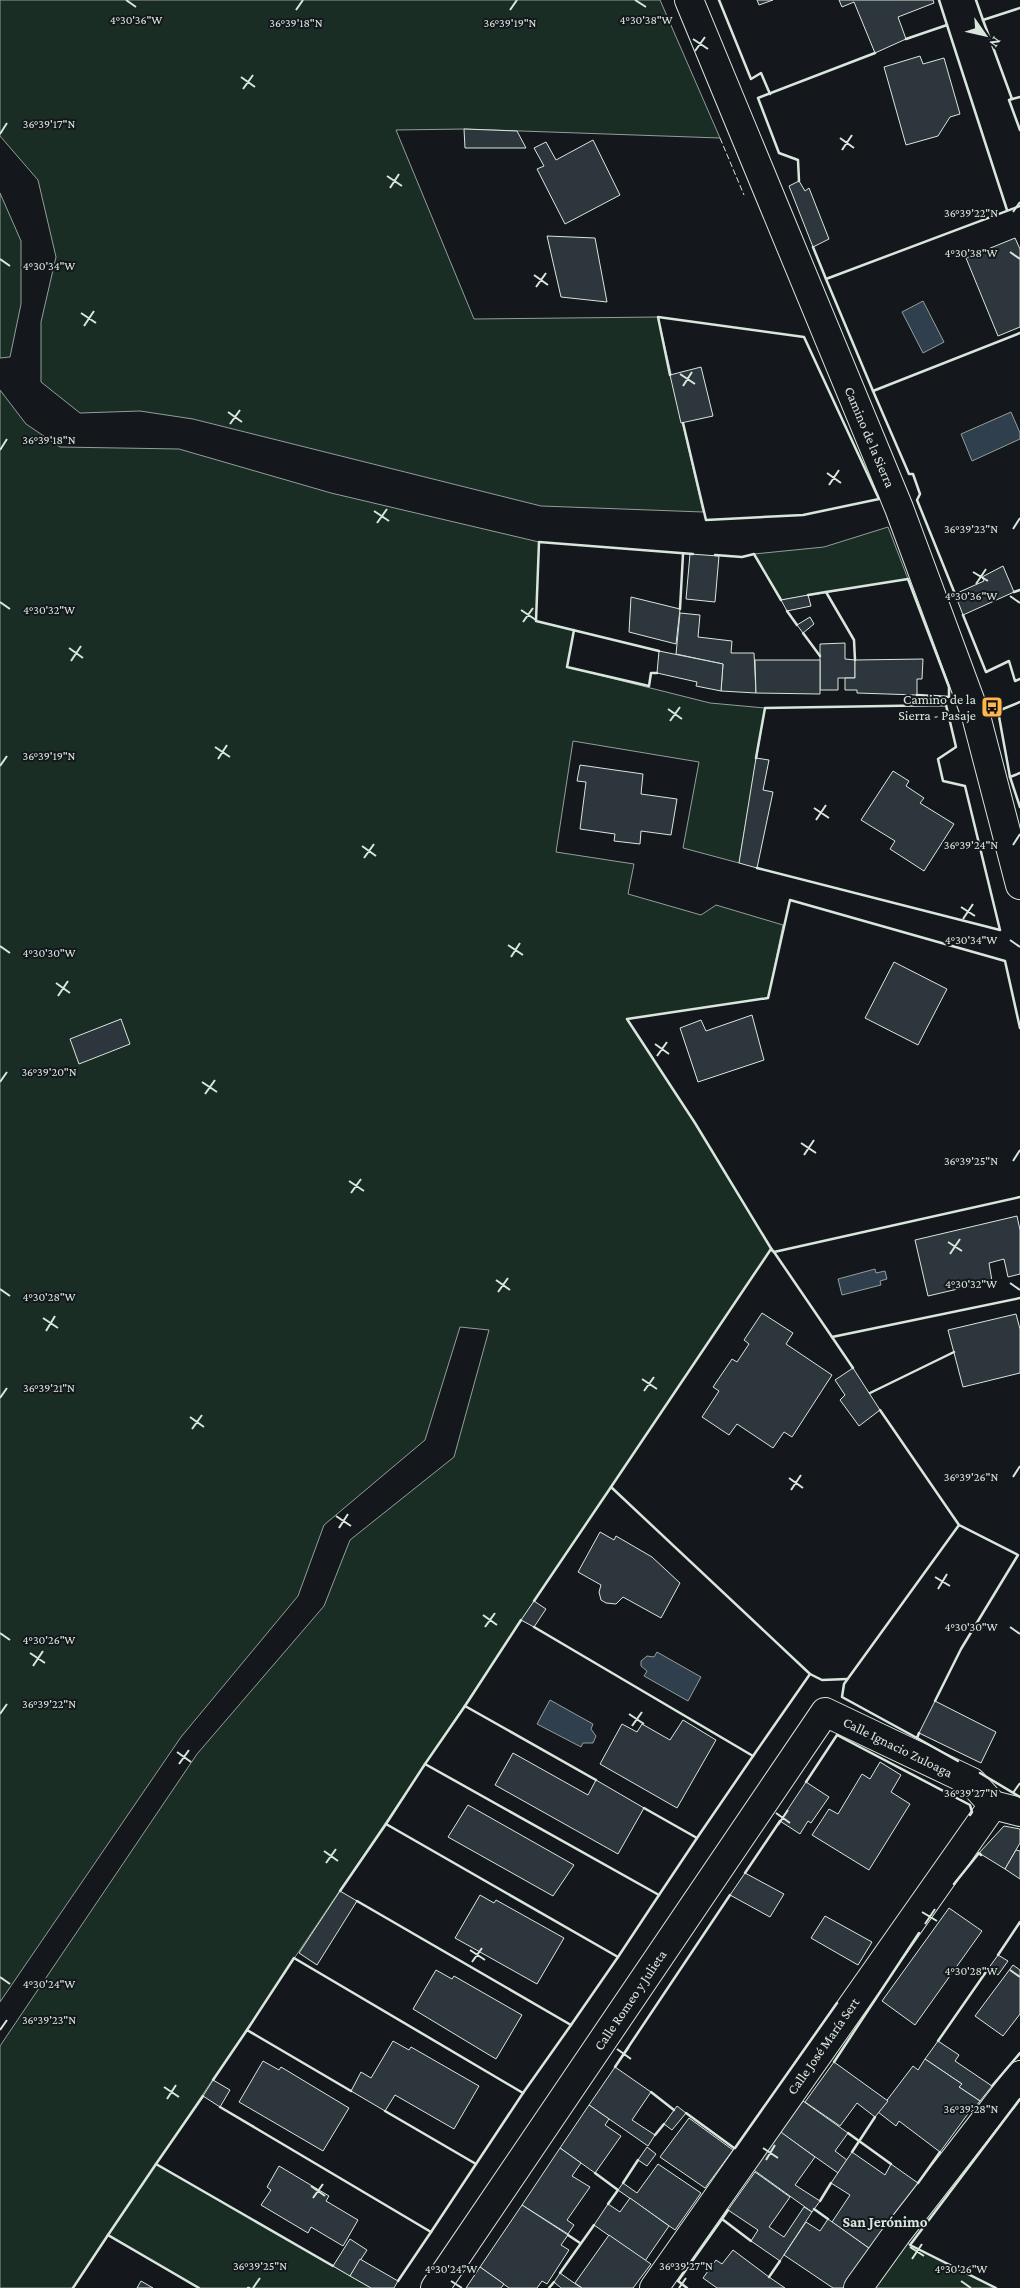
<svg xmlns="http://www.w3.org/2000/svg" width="1020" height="2288" font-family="'Crimson Pro',serif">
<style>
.green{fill:#1a2d24;stroke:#939e99}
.water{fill:#2f3f4d;stroke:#939e99}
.building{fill:#2c363c;stroke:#d8e6dc}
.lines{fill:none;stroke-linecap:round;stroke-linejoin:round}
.street-casing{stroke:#d8e6dc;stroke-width:30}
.street{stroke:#14181c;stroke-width:28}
.fence{stroke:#d8e6dc;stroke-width:1;stroke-dasharray:6 2.5;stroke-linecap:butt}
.wall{stroke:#d8e6dc;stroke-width:2.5}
.ticks{fill:none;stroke:#d8e6dc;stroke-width:2}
.labels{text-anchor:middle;stroke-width:4;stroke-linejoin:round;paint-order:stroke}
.street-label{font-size:14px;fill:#d8e6dc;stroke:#14181c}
.poi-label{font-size:14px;fill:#d8e6dc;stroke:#14181c;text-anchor:end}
.neighbourhood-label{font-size:15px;font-weight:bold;fill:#d8e6dc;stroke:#14181c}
.ticks-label{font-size:12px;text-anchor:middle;fill:#d8e6dc;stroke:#14181c;stroke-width:4;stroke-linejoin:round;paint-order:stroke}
</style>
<rect width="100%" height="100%" fill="#14181c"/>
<!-- green -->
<g class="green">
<polygon points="0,0 660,0 720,138 464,129 396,130 474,319 658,317 703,512 541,506 193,419 140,411 80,413 41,382 41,322 56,257 38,180 0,136"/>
<polygon points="0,193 21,241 21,304 10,357 0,358"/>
<polygon points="0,390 26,424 60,447 179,449 331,493 539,542 536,621 574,630 567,667 710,703 765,708 739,863 683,848 699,762 573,741 556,852 634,864 628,894 701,915 716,905 783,925 768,998 627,1019 695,1123 771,1249 156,2164 371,2288 199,2288 108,2236 73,2288 0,2288 0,2046 197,1754 324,1606 350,1540 454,1457 489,1330 460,1327 425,1440 324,1525 298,1596 181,1737 0,2002"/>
<polygon points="888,527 908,579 781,600 754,554 824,547"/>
<polygon points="905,2241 910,2245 996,2288 871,2288"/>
</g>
<!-- water -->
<g class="water">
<polygon points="923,301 944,342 923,353 902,312"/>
<polygon points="1011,412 1020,433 1020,439 972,461 961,434"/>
<polygon points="875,1269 876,1273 885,1271 887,1279 880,1281 881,1285 842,1295 838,1279"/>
<polygon points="657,1652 701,1677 688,1701 644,1676 647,1671 641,1666 641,1661 647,1656 654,1657"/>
<polygon points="550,1700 593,1724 591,1729 596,1736 593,1743 583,1743 581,1747 537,1724"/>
</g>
<!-- building -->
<g class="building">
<polygon points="757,0 773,0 759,5"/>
<polygon points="839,0 933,0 934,3 898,17 906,39 875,53 854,2 842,7"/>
<polygon points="920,56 923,64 944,58 960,114 950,117 938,136 906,145 884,67"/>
<polygon points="464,129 517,131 526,148 465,148"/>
<polygon points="593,140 620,195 565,224 537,169 544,166 534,148 546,142 556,160"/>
<polygon points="799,181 805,191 809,188 829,239 813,247 789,186"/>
<polygon points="547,236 595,238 607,302 561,297"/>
<polygon points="1015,238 1020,249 1020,327 998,336 966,258"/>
<polygon points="701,367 713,416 681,423 670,375"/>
<polygon points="690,554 719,556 715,602 686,599"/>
<polygon points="1003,566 1014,592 963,615 955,594 984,581 982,577"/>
<polygon points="808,595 811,606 787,611 781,600"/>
<polygon points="631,597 680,609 676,644 629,632"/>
<polygon points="680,613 700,615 698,637 732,641 731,653 754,653 756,693 721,691 723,664 676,654"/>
<polygon points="810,617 814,624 803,633 797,625"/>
<polygon points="845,643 845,659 855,660 855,678 838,678 838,690 820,690 820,644"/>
<polygon points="659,651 723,664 721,691 696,686 697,682 657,673"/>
<polygon points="923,659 922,679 917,679 917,695 857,693 857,690 845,690 845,678 855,678 855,660"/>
<polygon points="755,660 820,660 820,694 756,693"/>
<polygon points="756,758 769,760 763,790 773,792 757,868 739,863"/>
<polygon points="580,765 643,774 641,794 677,799 671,835 641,831 640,844 614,841 615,834 580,829 586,782 577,781"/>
<polygon points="893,771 909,781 906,786 924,798 920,803 954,824 924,871 890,849 895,841 861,820"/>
<polygon points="894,962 947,989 918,1045 865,1018"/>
<polygon points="752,1015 764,1060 698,1082 680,1028 701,1020 706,1031"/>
<polygon points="121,1019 130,1044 79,1064 70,1039"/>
<polygon points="1017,1216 1020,1230 1020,1274 1008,1277 1004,1259 989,1263 992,1281 928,1296 915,1240"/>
<polygon points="762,1313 793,1333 786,1344 832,1375 792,1437 784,1432 773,1448 737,1424 729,1435 702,1417 719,1391 713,1387 732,1359 737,1362 749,1344 744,1340"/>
<polygon points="1016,1314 1020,1329 1020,1373 963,1387 948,1330"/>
<polygon points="853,1368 880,1410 859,1426 840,1400 845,1395 835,1380"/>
<polygon points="600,1532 614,1540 616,1536 652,1557 680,1583 661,1618 623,1597 616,1604 606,1603 601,1600 599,1592 601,1585 578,1572"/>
<polygon points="534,1601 546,1609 534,1627 521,1620"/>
<polygon points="935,1701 996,1732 981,1763 919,1733"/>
<polygon points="683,1720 716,1740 677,1808 600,1764 622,1724 637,1732 642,1724 670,1740"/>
<polygon points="513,1753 588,1795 596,1780 644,1808 618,1854 495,1785"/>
<polygon points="880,1762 901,1775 891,1792 910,1804 869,1870 812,1835 829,1809 838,1814 862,1774 870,1779"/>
<polygon points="806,1782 829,1797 811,1823 808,1821 800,1834 780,1821"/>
<polygon points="468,1805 574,1865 553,1896 448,1837"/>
<polygon points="1004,1826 1020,1829 1020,1843 1005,1869 979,1853"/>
<polygon points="1016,1850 1020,1851 1020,1879 1005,1869"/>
<polygon points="745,1873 784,1894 770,1917 730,1895"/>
<polygon points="340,1891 357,1901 317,1965 299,1953"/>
<polygon points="480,1895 494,1903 496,1900 564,1938 537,1984 455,1938"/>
<polygon points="949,1908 982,1931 915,2025 882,2001"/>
<polygon points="825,1916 872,1942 858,1965 811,1938"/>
<polygon points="998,1955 1008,1961 998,1975 988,1969"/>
<polygon points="1013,1965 1020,1970 1020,2014 1003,2036 975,2016"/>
<polygon points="436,1970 452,1979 454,1976 522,2015 496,2059 413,2009"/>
<polygon points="393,2041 409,2050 411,2047 479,2086 454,2129 395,2095 385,2111 351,2091 361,2072 371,2078"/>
<polygon points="938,2041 959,2055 955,2061 992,2086 980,2101 959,2087 962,2084 925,2059"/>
<polygon points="925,2059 962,2084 959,2087 980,2101 971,2112 970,2111 940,2152 899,2121 896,2126 878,2112 913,2066 918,2070"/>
<polygon points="263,2061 279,2070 281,2067 349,2108 323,2151 239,2102"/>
<polygon points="834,2062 888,2101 875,2117 857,2103 840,2126 805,2102"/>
<polygon points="615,2067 651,2092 632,2120 655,2135 648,2146 589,2105"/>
<polygon points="213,2080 230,2090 220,2107 203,2096"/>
<polygon points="803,2101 848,2133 835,2151 847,2160 838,2173 780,2132"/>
<polygon points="589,2105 609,2119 605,2125 621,2136 595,2173 560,2148"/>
<polygon points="677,2106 686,2113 672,2130 664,2124"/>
<polygon points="689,2118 733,2150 705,2188 660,2157"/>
<polygon points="778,2130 815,2157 795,2185 820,2201 812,2212 751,2168"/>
<polygon points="647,2147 656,2154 647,2166 638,2160"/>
<polygon points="560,2148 581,2163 572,2176 590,2187 567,2220 574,2225 568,2234 522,2205"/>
<polygon points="852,2152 885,2175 891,2164 918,2183 873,2251 832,2222 850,2195 831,2183"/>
<polygon points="658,2164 701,2193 675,2230 618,2190 623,2183 637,2193"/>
<polygon points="279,2166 329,2196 326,2201 358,2220 343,2246 311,2227 308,2233 261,2205 271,2190 267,2187"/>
<polygon points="755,2172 790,2197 769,2227 784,2237 804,2207 812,2212 780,2261 751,2241 758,2230 728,2210"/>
<polygon points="630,2198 669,2226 645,2261 594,2225 608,2204 620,2212"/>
<polygon points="522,2205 568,2235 561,2245 569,2250 547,2284 542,2281 537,2288 509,2288 480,2267"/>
<polygon points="828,2219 873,2251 848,2288 833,2288 784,2255 806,2222 820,2231"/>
<polygon points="609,2235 651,2264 633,2288 582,2288 575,2283"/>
<polygon points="350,2239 367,2250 350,2276 333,2266"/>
<polygon points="733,2250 769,2277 785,2288 717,2288 703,2278 716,2260 722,2264"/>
<polygon points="360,2259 398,2281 394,2288 371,2288 350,2276"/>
<polygon points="480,2267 504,2284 501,2288 466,2288"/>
<polygon points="560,2273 577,2285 582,2288 561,2288 554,2282"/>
<polygon points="141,2281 153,2288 137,2288"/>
</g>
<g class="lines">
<!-- street casing -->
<g class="street-casing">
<g id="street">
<polyline points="689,0 899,508 976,716 1020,885"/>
<polyline points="435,2288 825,1712 972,1782 993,1805 1020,1812"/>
<polyline points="654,2288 993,1805"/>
<polyline points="858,2288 896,2235 1020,2075"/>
</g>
</g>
<!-- street -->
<use href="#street" class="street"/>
<!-- fence -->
<polyline class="fence" points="720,138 744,195"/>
<!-- wall -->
<g class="wall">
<polyline points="719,0 751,79 761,73 770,94"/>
<polyline points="939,0 947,25"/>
<polyline points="976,0 983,20 1020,8"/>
<polyline points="983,20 1012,99 1020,97"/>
<polyline points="906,39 947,25 1007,210"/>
<polyline points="1012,99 1009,100 1020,130"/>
<polyline points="799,181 798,160 779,153 758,98 875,53"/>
<polyline points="1020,206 826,279 873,391 1020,333"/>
<polyline points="813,247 826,279"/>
<polyline points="670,375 658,317 804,337 879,499 803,515 706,520 683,423"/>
<polyline points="873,391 909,474 913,474 920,494 917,500 955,594"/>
<polyline points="715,555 742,557 754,554 781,600"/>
<polyline points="1014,592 1020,590"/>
<polyline points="808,595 826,592"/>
<polyline points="680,609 683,554"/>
<polyline points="787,611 797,625"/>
<polyline points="963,615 986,672 1009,661 1015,681 1020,679"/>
<polyline points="574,630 567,667 649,686 651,673 657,673"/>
<polyline points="803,633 820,656"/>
<polyline points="659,651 536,621 539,542 693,554"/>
<polyline points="855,660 854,640 826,592 908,579 949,687 949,697 917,695"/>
<polyline points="756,758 765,708 946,705 956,747 938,759 943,781 965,786 1000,930 757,868"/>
<polyline points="1020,773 1010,777 1020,807"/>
<polyline points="1010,777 998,711 1020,702"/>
<polyline points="772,1250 695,1123 627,1019 768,998 790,900 1005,961 1020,1028"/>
<polyline points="774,1252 771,1249 611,1487 810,1674 822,1680 847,1679"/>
<polyline points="832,1337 774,1252 1020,1197"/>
<polyline points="853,1368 832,1337 1020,1298"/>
<polyline points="870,1393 954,1352"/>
<polyline points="880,1410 959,1525"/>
<polyline points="534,1601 611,1487"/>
<polyline points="534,1627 753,1756 697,1838"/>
<polyline points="465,1706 521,1620"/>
<polyline points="919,1733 917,1738 842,1697 844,1684 959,1525 1018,1555 961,1649 935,1701"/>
<polyline points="917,1738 958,1761"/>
<polyline points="753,1756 810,1674"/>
<polyline points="425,1764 465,1706 596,1780"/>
<polyline points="980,1773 1020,1797"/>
<polyline points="806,1782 837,1735 970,1805 972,1812 970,1815"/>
<polyline points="644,1808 697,1838 659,1895"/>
<polyline points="386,1824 425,1764 659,1895 618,1957"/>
<polyline points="745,1873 780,1821"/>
<polyline points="954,1884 979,1853 981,1855"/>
<polyline points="340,1891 386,1824 618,1957 571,2025"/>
<polyline points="357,1901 571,2025 523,2093"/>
<polyline points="998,1955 1020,1922"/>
<polyline points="247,2030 294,1958 523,2093 476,2164"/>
<polyline points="938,2041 988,1969"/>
<polyline points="834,2062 919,1933"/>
<polyline points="615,2067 730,1895"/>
<polyline points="213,2080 247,2030 351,2091"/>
<polyline points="992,2086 1020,2053"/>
<polyline points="651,2092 674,2110"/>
<polyline points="220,2107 431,2232 398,2281"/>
<polyline points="385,2111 476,2164 431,2232"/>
<polyline points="686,2113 734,2148"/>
<polyline points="848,2133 891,2164"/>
<polyline points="655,2135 664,2124"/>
<polyline points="735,2148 837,2003"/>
<polyline points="852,2152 875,2117"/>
<polyline points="156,2164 203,2096"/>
<polyline points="595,2173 618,2190 608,2204"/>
<polyline points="623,2183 638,2160"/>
<polyline points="918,2183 940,2152"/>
<polyline points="820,2201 831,2183"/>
<polyline points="814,2209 828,2219"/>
<polyline points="728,2210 722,2219 751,2241"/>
<polyline points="108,2235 156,2164 333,2266"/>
<polyline points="568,2235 580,2243"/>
<polyline points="560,2273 594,2225"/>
<polyline points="769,2277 780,2261"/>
<polyline points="73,2288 108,2235 199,2288"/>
<polyline points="248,2288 249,2288"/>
<polyline points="549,2288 554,2282"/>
<polyline points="687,2288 678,2281 722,2219"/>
<polyline points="996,2288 910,2245 1020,2099"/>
</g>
</g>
<!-- ticks -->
<path class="ticks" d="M126,0l10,7M635,0l11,7M296,10l7,-10M510,10l7,-10M693,39l15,10M695,51l10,-14M241,77l14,10M243,89l10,-14M0,134l7,-11M840,138l14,10M842,150l10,-15M387,176l15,10M390,188l9,-14M1013,212l7,-10M1010,252l10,7M0,259l10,7M534,275l14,10M536,287l10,-14M81,313l15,10M84,326l10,-15M680,374l15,10M683,386l9,-14M228,412l14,10M230,424l10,-14M0,450l7,-11M827,473l14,10M829,485l10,-15M374,511l15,10M377,523l10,-14M1013,529l7,-11M973,572l15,9M976,584l10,-15M1010,596l10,7M0,602l10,7M521,610l15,10M523,622l10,-14M69,648l14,10M71,661l10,-15M668,709l14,10M670,721l10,-14M215,747l15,10M218,759l9,-14M0,766l7,-10M814,808l15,10M816,820l10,-15M1013,845l7,-11M362,846l14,10M364,858l10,-14M961,907l14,9M963,919l10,-15M1010,940l10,7M508,945l15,10M0,946l10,7M511,957l9,-14M56,983l14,10M58,996l10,-15M655,1044l14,10M657,1056l10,-14M0,1082l7,-10M202,1082l15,10M205,1094l10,-14M801,1143l15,10M804,1155l10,-15M1013,1161l7,-11M349,1181l15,10M351,1193l10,-14M948,1242l14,9M950,1254l10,-15M496,1280l14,10M1010,1283l10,7M0,1289l10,7M498,1292l10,-14M43,1318l15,10M46,1331l9,-15M642,1379l15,10M644,1391l10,-14M0,1398l7,-10M190,1417l14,10M192,1429l10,-14M1013,1477l7,-11M789,1478l14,10M791,1490l10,-15M336,1516l15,10M339,1528l9,-14M935,1577l15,9M938,1589l9,-15M483,1615l14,10M485,1627l10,-14M1010,1627l10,7M0,1633l10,7M30,1653l15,10M33,1666l10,-15M0,1714l7,-10M629,1714l15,10M632,1726l10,-14M177,1752l14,10M179,1764l10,-14M1013,1793l7,-10M776,1813l14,10M778,1825l10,-15M324,1851l14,10M326,1863l10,-14M922,1912l15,9M925,1924l10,-15M470,1950l15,10M472,1962l10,-14M1010,1970l10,7M0,1977l10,7M0,2030l7,-10M617,2049l14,10M619,2061l10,-14M164,2087l15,10M167,2099l9,-14M1013,2109l7,-10M763,2148l15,10M766,2160l9,-15M311,2186l14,10M313,2198l10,-14M910,2247l14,9M912,2259l10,-15M451,2281l11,7M961,2281l10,7M253,2288l7,-10M679,2288l7,-10"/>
<!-- icons -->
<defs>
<g id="bus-square" transform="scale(1.125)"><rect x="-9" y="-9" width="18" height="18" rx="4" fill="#ffb74d" stroke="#14181c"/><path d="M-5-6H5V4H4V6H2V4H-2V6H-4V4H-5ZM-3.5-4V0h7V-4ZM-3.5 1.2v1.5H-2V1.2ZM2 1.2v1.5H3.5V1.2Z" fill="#111"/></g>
</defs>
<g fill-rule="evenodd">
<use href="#bus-square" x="992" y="707"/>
</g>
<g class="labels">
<!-- street labels -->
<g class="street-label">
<text transform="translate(870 437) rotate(67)" y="5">Camino de la Sierra</text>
<text transform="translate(898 1747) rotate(26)" y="5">Calle Ignacio Zuloaga</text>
<text transform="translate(630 2000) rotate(-56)" y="5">Calle Romeo y Julieta</text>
<text transform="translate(823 2046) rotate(-55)" y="5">Calle José María Sert</text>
</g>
<!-- poi labels -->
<g class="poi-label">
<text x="976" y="704">Camino de la<tspan x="976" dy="16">Sierra - Pasaje</tspan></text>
</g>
<!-- neighbourhood labels -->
<g class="neighbourhood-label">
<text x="885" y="2227">San Jerónimo</text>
</g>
</g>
<g class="ticks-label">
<text x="136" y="24">4°30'36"W</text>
<text x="646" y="24">4°30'38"W</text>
<text x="296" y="27">36°39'18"N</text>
<text x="510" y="27">36°39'19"N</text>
<text x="49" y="128">36°39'17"N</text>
<text x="971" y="217">36°39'22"N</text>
<text x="971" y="257">4°30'38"W</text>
<text x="49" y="270">4°30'34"W</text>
<text x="49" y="444">36°39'18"N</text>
<text x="971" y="533">36°39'23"N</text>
<text x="971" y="600">4°30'36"W</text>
<text x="49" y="614">4°30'32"W</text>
<text x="49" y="760">36°39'19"N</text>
<text x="971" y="849">36°39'24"N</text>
<text x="971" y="944">4°30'34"W</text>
<text x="49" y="957">4°30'30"W</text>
<text x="49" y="1076">36°39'20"N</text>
<text x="971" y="1165">36°39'25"N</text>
<text x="971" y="1288">4°30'32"W</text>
<text x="49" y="1301">4°30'28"W</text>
<text x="49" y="1392">36°39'21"N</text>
<text x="971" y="1481">36°39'26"N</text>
<text x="971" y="1631">4°30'30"W</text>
<text x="49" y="1644">4°30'26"W</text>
<text x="49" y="1708">36°39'22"N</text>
<text x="971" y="1797">36°39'27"N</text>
<text x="971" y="1975">4°30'28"W</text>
<text x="49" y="1988">4°30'24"W</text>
<text x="49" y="2024">36°39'23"N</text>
<text x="971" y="2113">36°39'28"N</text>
<text x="260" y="2270">36°39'25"N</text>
<text x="686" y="2270">36°39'27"N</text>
<text x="451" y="2273">4°30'24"W</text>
<text x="961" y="2273">4°30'26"W</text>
</g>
<!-- north arrow -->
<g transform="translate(985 35) rotate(124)" stroke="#14181c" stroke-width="4" paint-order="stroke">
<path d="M0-4L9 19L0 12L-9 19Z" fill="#d8e6dc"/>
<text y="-8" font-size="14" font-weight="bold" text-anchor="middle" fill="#d8e6dc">N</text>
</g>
</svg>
